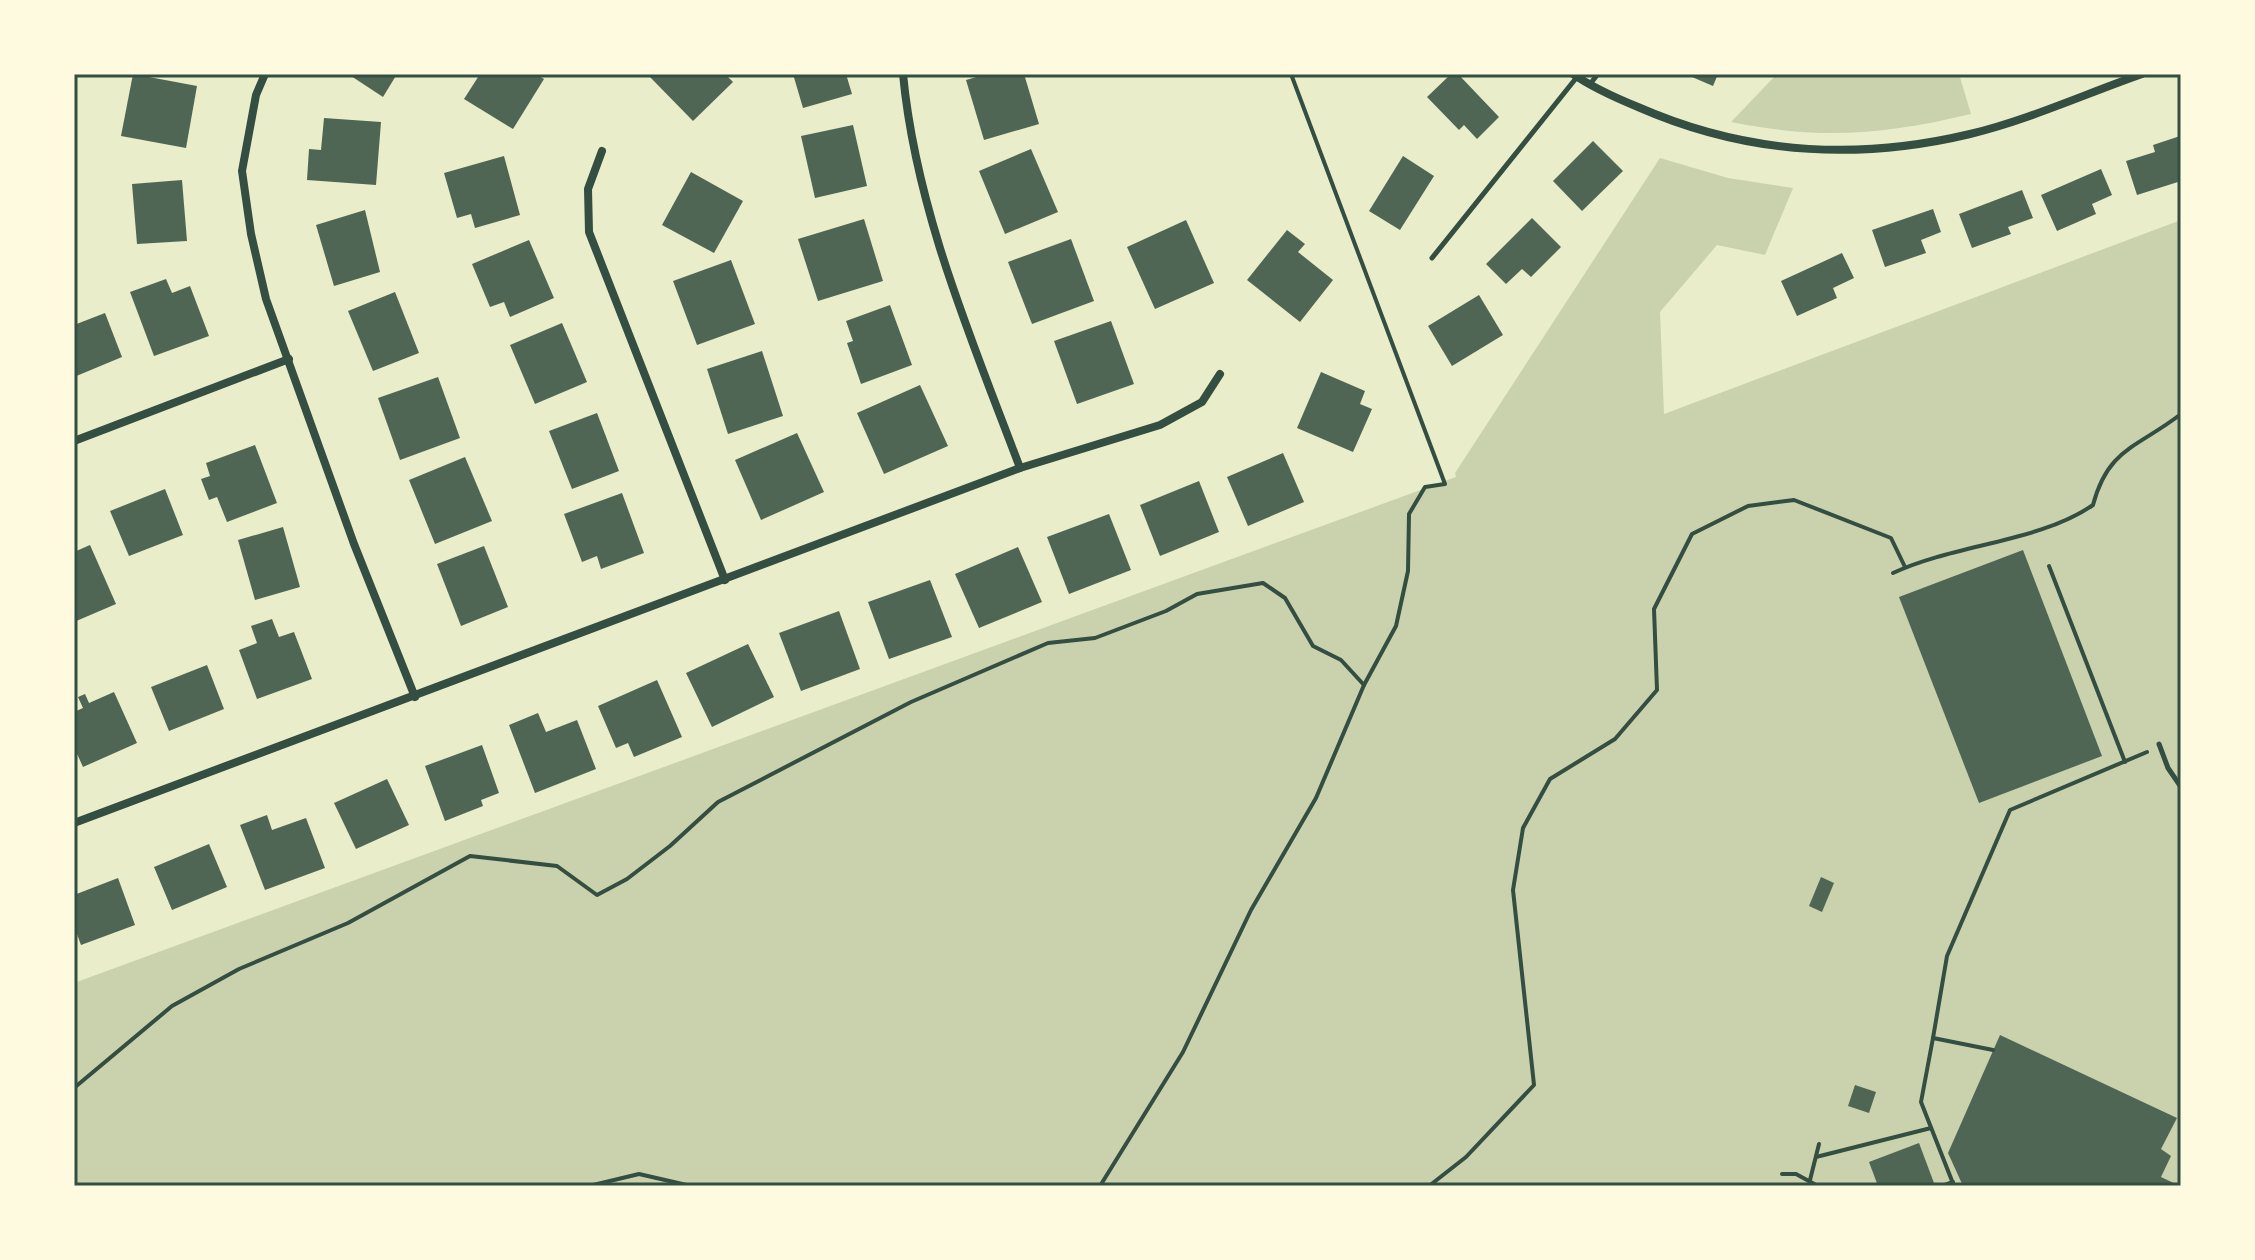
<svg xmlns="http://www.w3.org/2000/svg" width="2255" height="1260" font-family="Roboto,sans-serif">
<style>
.green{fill:#cad2ad}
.building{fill:#4f6655}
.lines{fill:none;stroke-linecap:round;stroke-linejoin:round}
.path{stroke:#344e41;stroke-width:4}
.service{stroke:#344e41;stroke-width:5}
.minor{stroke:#344e41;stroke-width:8}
.neatline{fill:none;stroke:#344e41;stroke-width:3}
</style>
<rect width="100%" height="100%" fill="#e9edc9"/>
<!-- green -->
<g class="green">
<path d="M1777,74h182l12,40c-89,21 -150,26 -240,8z"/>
<polygon points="1660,158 1728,178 1793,188 1765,255 1717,245 1660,312 1664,414 2181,220 2181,1186 74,1186 74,983 1456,477 1455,473"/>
</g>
<!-- building -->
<g class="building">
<polygon points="133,74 197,86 186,148 121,136"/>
<polygon points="348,74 397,74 383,97"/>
<polygon points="480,74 536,74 544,79 513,129 464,99"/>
<polygon points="651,74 725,74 733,82 693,121 649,76"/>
<polygon points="793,74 846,74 852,94 803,108"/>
<polygon points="987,74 1024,74 1039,124 984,140 966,80"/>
<polygon points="1451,74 1458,74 1499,117 1477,139 1464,125 1459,130 1427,97"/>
<polygon points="1685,74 1718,74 1713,86"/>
<polygon points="324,118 381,122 376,185 307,180 309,149 321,150"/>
<polygon points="853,125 867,186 815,198 801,136"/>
<polygon points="2180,136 2181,181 2137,195 2126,161 2155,152 2153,145"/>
<polygon points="1593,141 1623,171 1582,211 1553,181"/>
<polygon points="1031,149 1058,212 1005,234 979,171"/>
<polygon points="504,156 520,215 475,228 471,214 457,218 444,173"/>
<polygon points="1403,156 1434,176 1400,230 1369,211"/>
<polygon points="2101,169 2112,195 2092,204 2096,214 2057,231 2041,195"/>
<polygon points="691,172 743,201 714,253 662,225"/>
<polygon points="182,180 187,241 137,244 132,184"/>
<polygon points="2022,190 2033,218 2008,227 2011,234 1972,248 1959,214"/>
<polygon points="1933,209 1941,232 1921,240 1926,253 1885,267 1872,230"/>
<polygon points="365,210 380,272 334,286 316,225"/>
<polygon points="1532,218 1561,247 1531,277 1522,269 1506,284 1486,264"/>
<polygon points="864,219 883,281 818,301 798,239"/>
<polygon points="1186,220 1214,283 1155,309 1127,247"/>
<polygon points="1287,230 1305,244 1298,252 1333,280 1300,322 1247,280"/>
<polygon points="1071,239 1094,301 1032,324 1008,262"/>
<polygon points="529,240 554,298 510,317 504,302 490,307 472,264"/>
<polygon points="1842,253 1854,278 1833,288 1837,298 1797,316 1781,281"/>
<polygon points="731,260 755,324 697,345 673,281"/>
<polygon points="166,279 172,293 190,286 209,336 154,356 130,292"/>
<polygon points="395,292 419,353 373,371 348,311"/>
<polygon points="1479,295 1503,335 1452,366 1428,326"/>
<polygon points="890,305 912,365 861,384 847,343 853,341 846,321"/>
<polygon points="105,313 122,357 74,377 74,325"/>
<polygon points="1111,321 1134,384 1077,404 1054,341"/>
<polygon points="562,323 587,382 535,404 510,345"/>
<polygon points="762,351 783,416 728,434 707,369"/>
<polygon points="1321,372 1365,391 1360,404 1372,409 1353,452 1297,428"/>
<polygon points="438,377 460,438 400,460 378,398"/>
<polygon points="920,385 948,446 884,474 857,413"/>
<polygon points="597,413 619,471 572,489 549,431"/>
<polygon points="797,433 824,492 761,520 735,460"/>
<polygon points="255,445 277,503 227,522 217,497 209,500 201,479 210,476 206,463"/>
<polygon points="1283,453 1304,502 1248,526 1227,477"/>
<polygon points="465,457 492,521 435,544 409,480"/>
<polygon points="1199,481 1219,532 1160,556 1140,505"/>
<polygon points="165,489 183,535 129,556 110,511"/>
<polygon points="622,493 644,553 601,569 597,556 582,562 564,514"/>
<polygon points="1109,514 1131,570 1069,594 1047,537"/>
<polygon points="283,527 300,587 255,600 238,540"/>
<polygon points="90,545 116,604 74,622 74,552"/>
<polygon points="484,546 508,607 461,626 437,564"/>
<polygon points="1018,547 1042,602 979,628 955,574"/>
<polygon points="2023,550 2102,756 1979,803 1899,597"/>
<polygon points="930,580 952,637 889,659 868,602"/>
<polygon points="839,611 860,669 801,691 779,633"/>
<polygon points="272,619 279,637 294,632 312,679 257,699 239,650 257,643 251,626"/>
<polygon points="748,644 774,697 712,727 686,673"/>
<polygon points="207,665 224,709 169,731 151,687"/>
<polygon points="657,680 682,737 634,757 628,743 616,748 598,706"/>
<polygon points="114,692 137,743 83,767 74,747 74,712 83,708 78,697 85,694 89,703"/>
<polygon points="538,713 546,732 577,720 596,769 535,793 509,725"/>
<polygon points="482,745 499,793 481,800 483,806 445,821 425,766"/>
<polygon points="387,779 409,825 356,849 334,803"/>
<polygon points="267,815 272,830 306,818 325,868 265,890 240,825"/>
<polygon points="209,844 227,887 172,910 154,867"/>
<polygon points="1821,877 1834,883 1822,912 1809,906"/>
<polygon points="118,878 135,925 81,945 74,926 74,895"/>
<polygon points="2000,1035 2177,1118 2161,1149 2171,1156 2161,1177 2180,1186 1963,1186 1948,1153"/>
<polygon points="1855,1085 1876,1092 1869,1113 1848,1106"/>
<polygon points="1919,1143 1934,1183 1878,1186 1869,1162"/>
</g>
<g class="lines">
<!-- path -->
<g class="path">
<polyline points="2181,74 2181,76"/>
<polyline points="2049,566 2125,762"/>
<path d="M1893,573c62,-29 147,-31 200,-68 15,-57 44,-57 88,-91"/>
<polyline points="1933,1038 1947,956 2010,810 2147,752"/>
<polyline points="74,1088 172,1006 239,969 348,923 470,856 557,866 597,895 627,879 670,846 718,802 911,702 1048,643 1095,638 1166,611 1197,594 1263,583 1285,598 1313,646 1341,660 1364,685"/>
<polyline points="1816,1157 1931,1128"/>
<polyline points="1782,1174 1796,1174 1818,1186"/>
<polyline points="1810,1180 1819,1144"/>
<polyline points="589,1186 639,1174 691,1186"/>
<polyline points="1100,1186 1183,1052 1251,910 1316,798 1364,685 1396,626 1408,571 1409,514 1425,487 1445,484 1291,74"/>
<polyline points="1429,1186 1466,1157 1534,1085 1513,890 1523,828 1550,779 1615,739 1657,690 1654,609 1692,534 1748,506 1794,500 1891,538 1905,567"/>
<polyline points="1942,1186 1953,1182"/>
<polyline points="1954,1186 1921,1102 1933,1038 1993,1050"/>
</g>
<!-- service -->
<g class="service">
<polyline points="1590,84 1598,74"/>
<polyline points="1432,258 1577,77"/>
<polyline points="2159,744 2168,768 2181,787"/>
</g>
<!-- minor -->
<g class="minor">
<polyline points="265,74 256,95 242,171 251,234 266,299 354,544 415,697"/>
<path d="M903,74c13,137 69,266 117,394"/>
<path d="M1573,74c20,14 43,24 65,33 107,47 219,54 332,27 58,-14 115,-40 172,-60"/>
<polyline points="602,151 588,189 589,232 725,580"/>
<polyline points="74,441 289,359"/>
<polyline points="74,823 1020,468 1160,425 1202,402 1220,374"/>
</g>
</g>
<!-- border -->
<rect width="2255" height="1260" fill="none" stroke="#fefae0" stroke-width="152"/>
<rect x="76" y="76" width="2103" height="1108" class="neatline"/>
</svg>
